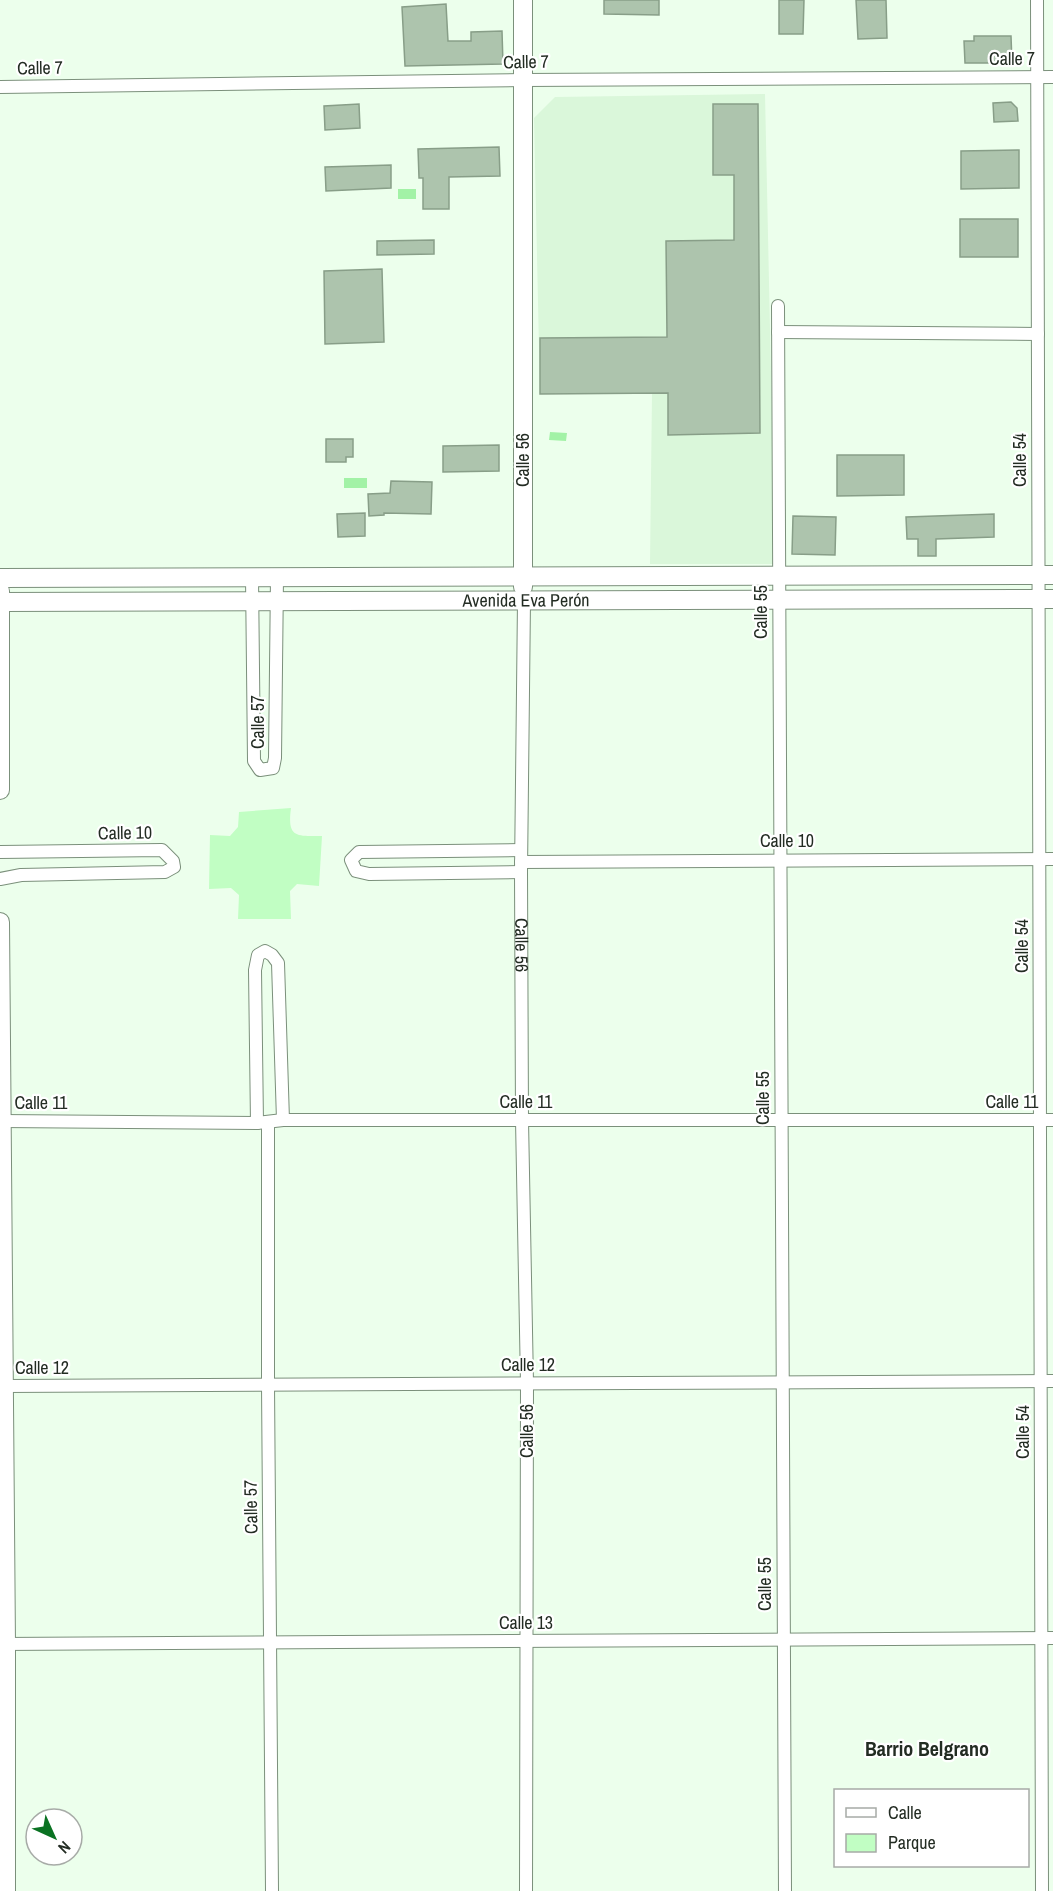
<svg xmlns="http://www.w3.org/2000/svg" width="1053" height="1891" font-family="'Archivo Narrow',sans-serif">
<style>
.built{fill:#daf7da}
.green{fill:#c1fec3}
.water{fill:#a2f2a6}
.building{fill:#adc4ad;stroke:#889e88;stroke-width:1.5}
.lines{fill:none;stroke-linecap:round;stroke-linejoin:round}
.street-casing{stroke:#7b907b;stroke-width:14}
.secondary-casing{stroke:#7b907b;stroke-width:20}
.street{stroke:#fff;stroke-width:12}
.secondary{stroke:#fff;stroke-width:18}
.labels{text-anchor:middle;stroke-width:4.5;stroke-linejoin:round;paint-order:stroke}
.street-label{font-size:18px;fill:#232c23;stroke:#fff}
.neighbourhood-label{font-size:20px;font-weight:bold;fill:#232c23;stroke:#fff}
</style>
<rect width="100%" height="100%" fill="#ecffec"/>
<!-- built -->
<polygon class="built" points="765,94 775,564 650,564 652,393 540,394 534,118 555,97"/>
<!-- green -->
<path class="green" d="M291,808c-4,30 5,28 31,28l-3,50 -22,-2 -7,7 1,28h-53l1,-24 -8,-7 -22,1 1,-54 20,1 8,-9 1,-15z"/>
<!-- water -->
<g class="water">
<rect x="398" y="189" width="18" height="10"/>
<polygon points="550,432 567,433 566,441 549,440"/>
<rect x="344" y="478" width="23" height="10"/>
</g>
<!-- building -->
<g class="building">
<polygon points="604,0 659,0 659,15 604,14"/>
<polygon points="779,0 804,0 803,34 779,34"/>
<polygon points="856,0 886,0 887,38 858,39"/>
<polygon points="446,4 448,41 471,41 471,32 502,31 503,64 405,66 402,7"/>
<polygon points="974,36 1011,36 1012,63 965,63 964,41 974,41"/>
<polygon points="1011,102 1017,108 1018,121 994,122 993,103"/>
<polygon points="359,104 360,128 325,130 324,106"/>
<polygon points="713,104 758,104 760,433 668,435 668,393 540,394 540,338 667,337 666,241 734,240 734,175 713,175"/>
<polygon points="499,147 500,176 449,177 449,209 423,209 423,178 419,178 418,149"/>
<polygon points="1019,150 1019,188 961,189 961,151"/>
<polygon points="391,165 391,188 326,191 325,167"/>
<rect x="960" y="219" width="58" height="38"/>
<polygon points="434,240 434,254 377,255 377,241"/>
<polygon points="382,269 384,342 325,344 324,271"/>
<polygon points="326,439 353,439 353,457 346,457 346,462 326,462"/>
<polygon points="499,445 499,471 443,472 443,446"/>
<polygon points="837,455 904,455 904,495 837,496"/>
<polygon points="391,481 432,482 431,514 384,513 384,515 369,516 368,494 390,493"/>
<polygon points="365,513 365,536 338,537 337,514"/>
<polygon points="994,514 994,537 936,539 936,556 918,556 918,539 907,539 906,517"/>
<polygon points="793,516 836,517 835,555 792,554"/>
</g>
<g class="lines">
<!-- street casing -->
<g class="street-casing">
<g id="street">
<polyline points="1037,0 1042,1891"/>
<polyline points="0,87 524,80 1053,77"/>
<polyline points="778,306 785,1891"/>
<polyline points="778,332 1038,334"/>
<polyline points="252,577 254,761 260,770 273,768 275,758 277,577"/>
<path id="s1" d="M524,600l-3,272 1,248 5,263 -1,508"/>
<polyline points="0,852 162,850 173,861 174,867 165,872 21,875 0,879"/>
<polyline points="521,862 1053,859"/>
<polyline points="521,872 369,874 356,871 351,860 359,852 521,850"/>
<polyline points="0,1121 257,1123 283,1120 1053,1120"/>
<polyline points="268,1122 268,1385 272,1891"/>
<polyline points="257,1123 255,970 258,955 265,951 272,955 278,963 283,1120"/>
<polyline points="4,1386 1053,1381"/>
<polyline points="0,1644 1053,1638"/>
</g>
</g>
<!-- secondary casing -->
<g class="secondary-casing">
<g id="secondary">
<polyline points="0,578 1053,575"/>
<polyline points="523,587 523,0"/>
<path id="s2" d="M0,602l1053,-3"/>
<polyline points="0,790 0,591"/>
<polyline points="0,922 6,1644 6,1891"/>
</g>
</g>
<!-- street -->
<use href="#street" class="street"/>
<!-- secondary -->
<use href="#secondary" class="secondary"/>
</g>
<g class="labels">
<!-- street labels -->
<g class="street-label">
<text x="1012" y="65">Calle 7</text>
<text transform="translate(526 62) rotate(-1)" y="6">Calle 7</text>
<text transform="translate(40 68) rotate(-1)" y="6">Calle 7</text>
<text transform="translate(523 460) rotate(-90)" y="6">Calle 56</text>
<text transform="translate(1020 460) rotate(-90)" y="6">Calle 54</text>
<text dy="6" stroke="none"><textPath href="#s2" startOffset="526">Avenida Eva Perón</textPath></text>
<text transform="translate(761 612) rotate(-90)" y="6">Calle 55</text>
<text transform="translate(258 722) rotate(-90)" y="6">Calle 57</text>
<text transform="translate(125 833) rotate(-1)" y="6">Calle 10</text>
<text x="787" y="847">Calle 10</text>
<text dy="6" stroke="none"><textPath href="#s1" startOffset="345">Calle 56</textPath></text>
<text transform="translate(1022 946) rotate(-90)" y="6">Calle 54</text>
<text transform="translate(763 1098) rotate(-90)" y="6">Calle 55</text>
<text x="526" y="1108">Calle 11</text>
<text x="1012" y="1108">Calle 11</text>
<text x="41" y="1109">Calle 11</text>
<text x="528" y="1371">Calle 12</text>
<text x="42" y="1374">Calle 12</text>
<text transform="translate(527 1431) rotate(-90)" y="6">Calle 56</text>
<text transform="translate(1023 1432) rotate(-90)" y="6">Calle 54</text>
<text transform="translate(251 1507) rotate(-91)" y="6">Calle 57</text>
<text transform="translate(765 1584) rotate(-90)" y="6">Calle 55</text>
<text x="526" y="1629">Calle 13</text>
</g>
<!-- neighbourhood labels -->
<g class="neighbourhood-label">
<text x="927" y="1756">Barrio Belgrano</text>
</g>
</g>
<!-- legend -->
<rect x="834" y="1789" width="195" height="78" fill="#ffffff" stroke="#a7aba7" stroke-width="1.5"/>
<rect x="846" y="1808" width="30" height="9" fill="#ffffff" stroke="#a7aba7" stroke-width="1.5"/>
<text x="888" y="1819" font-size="18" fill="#232c23">Calle</text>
<rect x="846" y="1834" width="30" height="18" fill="#c1fec3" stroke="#a7aba7" stroke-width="1.5"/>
<text x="888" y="1849" font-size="18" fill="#232c23">Parque</text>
<!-- north arrow -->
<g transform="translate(54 1837) rotate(135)"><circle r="28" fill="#ffffff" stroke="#a7aba7" stroke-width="1.5"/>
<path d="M0-4.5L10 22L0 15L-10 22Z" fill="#0a7222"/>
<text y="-9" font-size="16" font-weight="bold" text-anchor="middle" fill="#232c23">N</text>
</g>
</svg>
